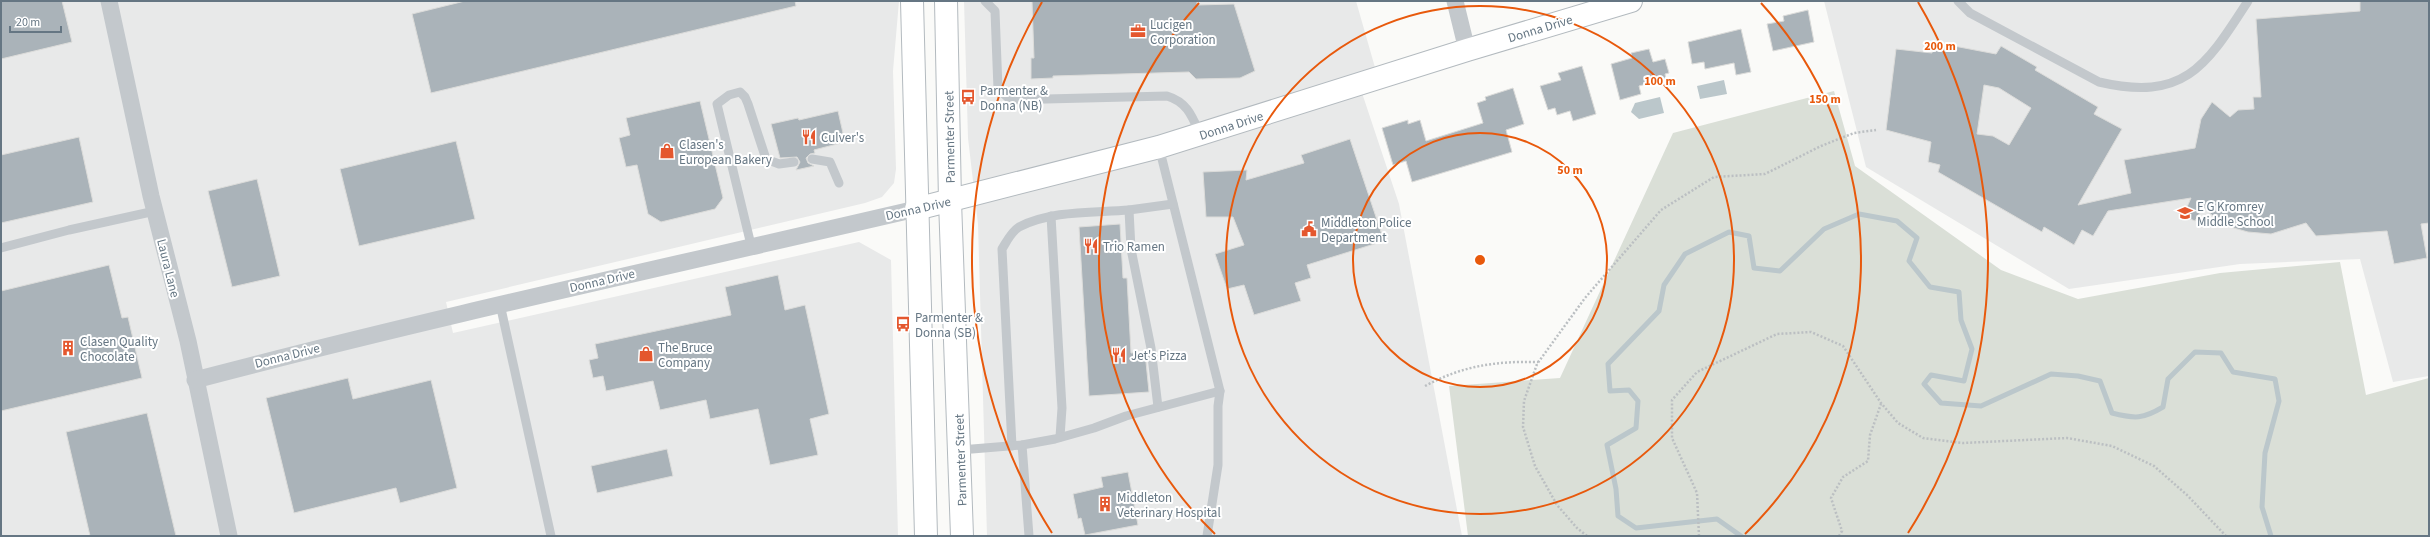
<svg xmlns="http://www.w3.org/2000/svg" width="2430" height="537" font-family="'Source Sans 3',sans-serif">
<style>
.built{fill:#e8e9e9}
.green{fill:#dadfd7}
.water{fill:#bbc7cb}
.lines{fill:none;stroke-linecap:round;stroke-linejoin:round}
.stream{stroke:#bbc7cb;stroke-width:5}
.building{fill:#aab3b9;stroke:#dcdcda;fill-rule:evenodd}
.secondary-casing{stroke:#b3babf;stroke-width:24}
.path{stroke:#bbbfc2;stroke-width:2.5;stroke-dasharray:2 2;stroke-linecap:butt}
.lane{stroke:#c3c8cc;stroke-width:9}
.street{stroke:#c3c8cc;stroke-width:17}
.secondary{stroke:#fff;stroke-width:22}
.ring{fill:none;stroke:#e8590c;stroke-width:2}
.labels{text-anchor:middle;stroke-width:4;stroke-linejoin:round;paint-order:stroke}
.poi-label{font-size:13px;fill:#657683;stroke:#fff;text-anchor:start}
.street-label{font-size:13px;fill:#657683;stroke:#fff}
.centre{fill:#e8590c;stroke:#fff;stroke-width:2}
.ring-label{font-size:12px;text-anchor:middle;font-weight:bold;fill:#e8590c;stroke:#fff;stroke-width:4;stroke-linejoin:round;paint-order:stroke}
</style>
<rect width="100%" height="100%" fill="#fafaf8"/>
<!-- built -->
<g class="built">
<polygon points="1,1 899,1 893,71 896,169 894,183 882,197 865,203 446,302 453,333 859,242 891,260 898,536 1,536"/>
<polygon points="964,1 1356,1 1378,78 1359,84 1399,204 1462,536 987,536 978,224 968,138"/>
<polygon points="1824,1 2429,1 2429,376 2393,382 2360,259 2240,264 2069,289 1866,167"/>
</g>
<!-- green -->
<polygon class="green" points="1834,91 1855,166 2001,270 2078,299 2220,273 2340,262 2366,395 2429,378 2429,536 1468,536 1449,386 1560,378 1673,133"/>
<!-- water -->
<g class="water">
<polygon points="1724,80 1727,94 1700,99 1697,86"/>
<polygon points="1660,97 1664,113 1639,119 1631,112 1635,103"/>
</g>
<g class="lines">
<!-- stream -->
<path class="stream" d="M1741,536l-24,-17 -81,9 -18,-12 -2,-27 -9,-44 29,-17 2,-27 -9,-11 -19,1 -2,-27 51,-53 5,-26 21,-31 44,-22 20,4 5,32 26,3 44,-42 35,-15 38,7 20,17 -8,23 21,26 29,5 2,28 11,29 -8,32 -33,-6 -7,9 17,19 40,3 70,-32 27,2 22,5 12,32c23,6 31,6 51,-6l5,-28 27,-27 26,1 12,19 42,7 4,22 -14,52 -3,54 9,29"/>
</g>
<!-- building -->
<g class="building">
<polygon points="1,1 62,1 72,42 1,59"/>
<polygon points="465,1 795,1 796,6 431,93 412,14"/>
<polygon points="1032,1 1197,1 1197,5 1234,4 1255,71 1240,78 1196,79 1189,72 1053,76 1053,78 1031,79 1031,58 1034,58"/>
<path d="M2360,1h69v222l-8,1 6,34 -33,6 -7,-33 -71,5 -10,-13 -35,11 -23,-2 -25,-7 -20,-18 -8,14 -12,-5 8,-18 -83,13 -15,25 -11,-6 -8,15 -30,-18 -2,5 -104,-60 2,-7 -12,-3 3,-20 -45,-12 10,-81 36,4 1,-11 63,12 5,-8 36,21 -2,3 63,37 -4,7 28,15 -44,76 53,-12 -7,-33 71,-12 6,-29 11,-17 18,15 8,-7 16,-1 -1,-12h8l-5,-78 104,-8zM1984,85l15,3 32,20 -22,37 -16,-9 -16,-2z"/>
<polygon points="1808,10 1814,42 1773,51 1767,24 1784,21 1783,16"/>
<polygon points="1741,29 1751,72 1736,75 1734,63 1705,69 1704,62 1692,64 1688,42"/>
<polygon points="1649,49 1653,62 1665,59 1669,73 1665,74 1666,79 1639,86 1641,94 1620,100 1611,64 1632,58 1631,53"/>
<polygon points="1582,66 1596,114 1573,121 1570,111 1557,115 1555,108 1548,110 1540,86 1561,80 1558,73"/>
<polygon points="1513,88 1524,124 1506,130 1512,152 1412,182 1406,161 1393,165 1382,128 1408,120 1408,124 1420,120 1426,141 1483,123 1477,103 1486,100 1485,97"/>
<polygon points="700,101 723,198 715,209 661,222 648,214 637,165 626,167 619,138 630,135 626,118"/>
<polygon points="838,111 845,142 814,150 815,153 810,154 806,158 808,163 814,166 796,170 800,162 797,157 780,158 771,124 798,118 799,120"/>
<polygon points="79,137 93,202 1,223 1,155"/>
<polygon points="1350,139 1384,241 1307,265 1311,278 1295,283 1301,301 1254,315 1244,285 1227,289 1215,254 1244,245 1233,217 1206,217 1203,172 1247,170 1246,180 1304,163 1301,155"/>
<polygon points="456,141 475,219 359,246 340,169"/>
<polygon points="257,179 280,276 232,287 208,191"/>
<polygon points="1120,224 1123,278 1127,278 1131,353 1145,352 1149,392 1089,396 1079,227"/>
<polygon points="109,265 122,318 128,317 142,378 1,411 1,291"/>
<polygon points="778,275 785,310 805,305 829,414 810,419 818,455 770,465 758,409 710,419 706,400 660,410 653,381 606,391 603,376 593,378 589,360 598,358 595,344 731,315 725,287"/>
<polygon points="348,378 353,399 431,380 457,488 400,503 396,488 294,513 266,398"/>
<polygon points="147,413 176,536 90,536 66,432"/>
<polygon points="667,449 673,476 597,493 591,466"/>
<polygon points="1128,472 1138,525 1085,535 1081,518 1078,519 1073,494 1103,487 1101,477"/>
</g>
<g class="lines">
<!-- secondary casing -->
<g class="secondary-casing">
<g id="secondary">
<polyline points="912,1 926,536"/>
<polyline points="946,1 950,201 962,536"/>
<polyline points="916,209 1159,147 1467,50 1631,1"/>
</g>
</g>
<!-- path -->
<g class="path">
<path d="M1425,386c37,-20 70,-25 113,-24"/>
<polyline points="1587,536 1577,528 1557,505 1535,466 1523,427 1524,401 1537,364 1585,298 1661,210 1714,177 1765,174 1821,146 1854,133 1876,130"/>
<polyline points="1699,536 1697,493 1672,438 1672,400 1697,372 1777,334 1811,332 1843,346 1881,403 1898,423 1923,438 1963,443 2067,438 2112,446 2154,466 2187,495 2226,536"/>
<polyline points="1839,536 1842,531 1831,498 1843,477 1868,461 1870,435 1881,404"/>
</g>
<!-- lane -->
<g class="lane">
<path d="M985,1l10,10 3,78 13,11 156,-4c20,6 25,20 33,38"/>
<path d="M1958,1l12,12 129,69c86,20 107,-16 149,-81"/>
<polyline points="1159,147 1220,391 1218,406 1218,465 1207,536"/>
<polyline points="812,159 830,162 839,183"/>
<polyline points="1129,210 1173,204"/>
<polyline points="1051,216 1062,408 1060,437"/>
<polyline points="751,245 717,104 729,95 740,92 745,97 748,104 766,159 779,164 794,162"/>
<polyline points="1,248 69,230 155,211"/>
<polyline points="500,304 551,536"/>
<polyline points="1022,445 1029,536"/>
<path d="M1012,446l-10,-197c5,-8 9,-17 17,-22 33,-17 74,-14 110,-17l2,39 20,99 7,59"/>
<polyline points="960,450 1022,445 1055,439 1094,428 1126,416 1220,391"/>
</g>
<!-- street -->
<g class="street">
<polyline points="109,1 151,196 188,341 229,536"/>
<polyline points="1455,1 1467,50"/>
<path d="M195,380c239,-63 480,-115 721,-171"/>
</g>
<!-- secondary -->
<use href="#secondary" class="secondary"/>
</g>
<!-- distance rings -->
<g class="ring">
<circle cx="1480" cy="260" r="127"/>
<circle cx="1480" cy="260" r="254"/>
<path d="M1215 534A381 381 0 0 1 1199 3M1761 3A381 381 0 0 1 1745 534"/>
<path d="M1052 533A508 508 0 0 1 1042 2M1918 2A508 508 0 0 1 1908 533"/>
</g>
<!-- icons -->
<defs>
<g id="office-bare" transform="scale(1.2)"><path d="M-6-3h4V-5.5h4V-3h4V5H-6ZM-1-4.5V-3h2v-1.5ZM-6 0V1H6V0Z" fill="#e4572e" stroke="#fff" stroke-width="2.5" paint-order="stroke"/></g>
<g id="bus-bare" transform="scale(1.2)"><path d="M-5-6H5V4H4V6H2V4H-2V6H-4V4H-5ZM-3.5-4V0h7V-4ZM-3.5 1.2v1.5H-2V1.2ZM2 1.2v1.5H3.5V1.2Z" fill="#e4572e" stroke="#fff" stroke-width="2.5" paint-order="stroke"/></g>
<g id="restaurant-bare" transform="scale(1.2)"><path d="M-5-6h1v4h1v-4h1v4h1v-4h1v5L-1.5 .5V6h-2V.5L-5-1ZM5-6V6H3V1.5H1.5Q1.5-4 5-6Z" fill="#e4572e" stroke="#fff" stroke-width="2.5" paint-order="stroke"/></g>
<g id="shop-bare" transform="scale(1.2)"><path d="M-5-2.5h2.3a2.7 3.5 0 0 1 5.4 0H5L5.5 6h-11ZM-1.5-2.5h3a1.5 2.3 0 0 0-3 0Z" fill="#e4572e" stroke="#fff" stroke-width="2.5" paint-order="stroke"/></g>
<g id="school-bare" transform="scale(1.2)"><path d="M0-5L7-2L0 1L-7-2ZM-4 1L0 2.5L4 1V4Q0 6-4 4Z" fill="#e4572e" stroke="#fff" stroke-width="2.5" paint-order="stroke"/></g>
<g id="civic-bare" transform="scale(1.2)"><path d="M-.6-6.5H3V-4.5H.6V-3L4-1V1h2V6H-6V1h2V-1L-.6-3ZM-1.2 2.5V6h2.4V2.5Z" fill="#e4572e" stroke="#fff" stroke-width="2.5" paint-order="stroke"/></g>
<g id="building-bare" transform="scale(1.2)"><path d="M-4-6H4V6H1V3H-1V6H-4ZM-2.5-4.3h1.7v1.8h-1.7ZM.8-4.3h1.7v1.8H.8ZM-2.5-1h1.7V.8h-1.7ZM.8-1h1.7V.8H.8Z" fill="#e4572e" stroke="#fff" stroke-width="2.5" paint-order="stroke"/></g>
</defs>
<g fill-rule="evenodd">
<use href="#office-bare" x="1138" y="31"/>
<use href="#bus-bare" x="968" y="97"/>
<use href="#restaurant-bare" x="809" y="137"/>
<use href="#shop-bare" x="667" y="151"/>
<use href="#school-bare" x="2185" y="213"/>
<use href="#civic-bare" x="1309" y="229"/>
<use href="#restaurant-bare" x="1091" y="246"/>
<use href="#bus-bare" x="903" y="324"/>
<use href="#building-bare" x="68" y="348"/>
<use href="#shop-bare" x="646" y="354"/>
<use href="#restaurant-bare" x="1119" y="355"/>
<use href="#building-bare" x="1105" y="504"/>
</g>
<g class="labels">
<!-- poi labels -->
<g class="poi-label">
<text x="1150" y="29">Lucigen<tspan x="1150" dy="15">Corporation</tspan></text>
<text x="980" y="95">Parmenter &amp;<tspan x="980" dy="15">Donna (NB)</tspan></text>
<text x="821" y="142">Culver's</text>
<text x="679" y="149">Clasen's<tspan x="679" dy="15">European Bakery</tspan></text>
<text x="2197" y="211">E G Kromrey<tspan x="2197" dy="15">Middle School</tspan></text>
<text x="1321" y="227">Middleton Police<tspan x="1321" dy="15">Department</tspan></text>
<text x="1103" y="251">Trio Ramen</text>
<text x="915" y="322">Parmenter &amp;<tspan x="915" dy="15">Donna (SB)</tspan></text>
<text x="80" y="346">Clasen Quality<tspan x="80" dy="15">Chocolate</tspan></text>
<text x="658" y="352">The Bruce<tspan x="658" dy="15">Company</tspan></text>
<text x="1131" y="360">Jet's Pizza</text>
<text x="1117" y="502">Middleton<tspan x="1117" dy="15">Veterinary Hospital</tspan></text>
</g>
<!-- street labels -->
<g class="street-label">
<text transform="translate(1540 28) rotate(-17)" y="5">Donna Drive</text>
<text transform="translate(1231 125) rotate(-18)" y="5">Donna Drive</text>
<text transform="translate(949 137) rotate(-91)" y="5">Parmenter Street</text>
<text transform="translate(918 208) rotate(-13)" y="5">Donna Drive</text>
<text transform="translate(169 268) rotate(76)" y="5">Laura Lane</text>
<text transform="translate(602 280) rotate(-13)" y="5">Donna Drive</text>
<text transform="translate(287 355) rotate(-14)" y="5">Donna Drive</text>
<text transform="translate(960 460) rotate(-92)" y="5">Parmenter Street</text>
</g>
</g>
<circle cx="1480" cy="260" r="6" class="centre"/>
<g class="ring-label">
<text x="1940" y="50">200 m</text>
<text x="1660" y="85">100 m</text>
<text x="1825" y="103">150 m</text>
<text x="1570" y="174">50 m</text>
</g>
<!-- border -->
<rect width="2430" height="537" fill="none" stroke="#657683" stroke-width="4"/>
<!-- scale -->
<path d="M10 26v6h51v-6" fill="none" stroke="#657683" stroke-width="2"/>
<text x="16" y="26" font-size="12" fill="#657683" stroke="#ffffff" stroke-width="3" paint-order="stroke">20 m</text>
</svg>
